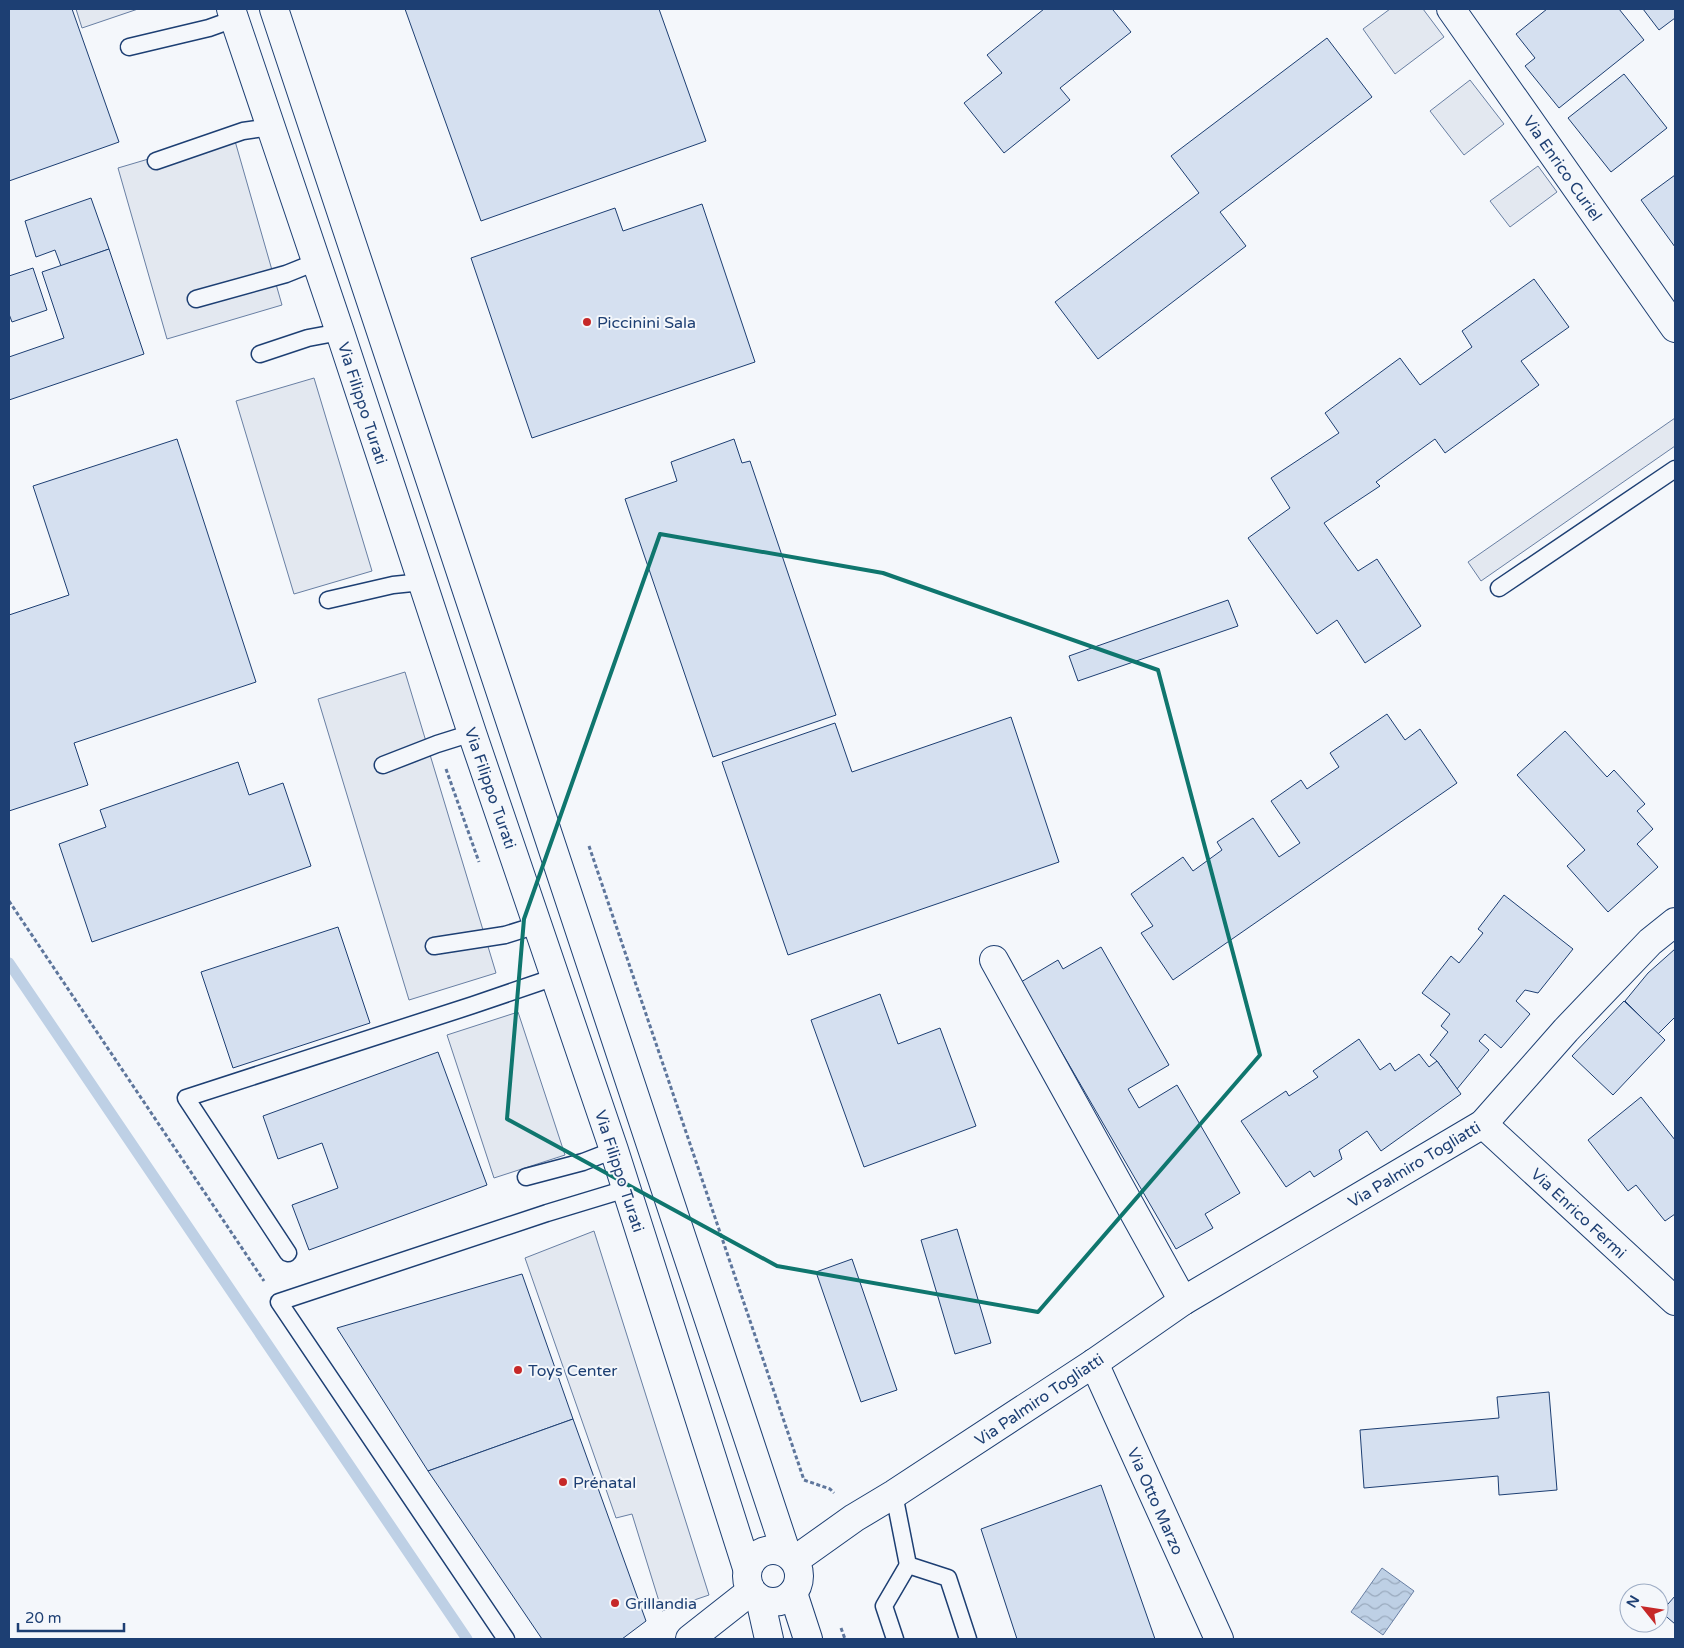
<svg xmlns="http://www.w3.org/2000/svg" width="1684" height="1648" font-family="'Varela Round',sans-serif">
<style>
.parking{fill:#e3e8f0;stroke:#687fa3}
.water{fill:url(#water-waves);stroke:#687fa3}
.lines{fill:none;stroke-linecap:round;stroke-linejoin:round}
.stream{stroke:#bed0e5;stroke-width:11}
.building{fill:#d5e0f0;stroke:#1d3f73}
.service-casing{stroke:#1d3f73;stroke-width:19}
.minor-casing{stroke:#1d3f73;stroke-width:30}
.secondary-casing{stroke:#1d3f73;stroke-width:30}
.path{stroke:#5e769c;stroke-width:3;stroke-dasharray:4 2.5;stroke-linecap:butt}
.service{stroke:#f4f7fb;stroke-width:16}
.minor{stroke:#f4f7fb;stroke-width:28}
.secondary{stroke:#f4f7fb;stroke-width:28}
.marked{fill:none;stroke:#0f766e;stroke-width:4;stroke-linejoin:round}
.poi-dot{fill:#c62828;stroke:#f4f7fb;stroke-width:2}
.labels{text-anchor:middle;stroke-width:4;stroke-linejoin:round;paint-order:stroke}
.street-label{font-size:16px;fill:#1d3f73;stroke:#f4f7fb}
.poi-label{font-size:16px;fill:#1d3f73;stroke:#f4f7fb;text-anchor:start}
</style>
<defs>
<pattern id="water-waves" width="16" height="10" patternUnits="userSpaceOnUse" patternTransform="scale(1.25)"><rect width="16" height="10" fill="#bed0e5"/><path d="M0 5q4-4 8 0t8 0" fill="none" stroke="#9aaabe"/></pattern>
</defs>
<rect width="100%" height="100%" fill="#f4f7fb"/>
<!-- parking -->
<g class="parking">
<polygon points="76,9 138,9 82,28"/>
<polygon points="1390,9 1423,9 1444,37 1395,74 1363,29"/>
<polygon points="1470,80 1504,124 1464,155 1430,111"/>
<polygon points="233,134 282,305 167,339 118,168"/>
<polygon points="1538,166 1557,192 1510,227 1490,201"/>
<polygon points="314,378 372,571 294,594 236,401"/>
<polygon points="1675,418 1675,446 1481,581 1468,562"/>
<polygon points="405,672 496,973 409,1000 318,699"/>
<polygon points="518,1012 565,1155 494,1178 447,1035"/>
<polygon points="594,1231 709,1595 662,1611 632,1514 616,1518 525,1258"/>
</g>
<!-- water -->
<polygon class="water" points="1382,1568 1414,1591 1383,1635 1351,1612"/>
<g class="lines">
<!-- stream -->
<polyline class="stream" points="9,963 467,1639"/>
</g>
<!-- building -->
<g class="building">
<polygon points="9,9 72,9 119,142 9,181"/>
<polygon points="405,9 659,9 706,141 481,221"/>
<polygon points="1044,9 1115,9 1113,10 1131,32 1060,88 1070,100 1004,153 964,103 1002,73 987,55"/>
<polygon points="1547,9 1619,9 1644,40 1559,108 1525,66 1535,58 1516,34"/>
<polygon points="1643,9 1675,9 1675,18 1659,30"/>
<polygon points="1327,38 1372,97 1220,212 1246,246 1098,359 1055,302 1199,193 1171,156"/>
<polygon points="1624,74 1667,128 1611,172 1568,118"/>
<polygon points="1675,175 1675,247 1641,200"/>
<polygon points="91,198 109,249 61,266 55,250 36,257 25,221"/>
<polygon points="702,204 755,362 532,438 471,258 615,208 623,231"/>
<polygon points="109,249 144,354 9,400 9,357 64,338 42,272"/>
<polygon points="33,268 47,310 12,322 9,314 9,276"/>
<polygon points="1534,279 1569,327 1521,361 1539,385 1445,453 1435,439 1376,482 1380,486 1324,523 1358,571 1377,559 1421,626 1365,663 1337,620 1317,634 1248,538 1290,508 1271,478 1339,433 1325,413 1400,358 1420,385 1472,347 1462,331"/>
<polygon points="177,439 256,682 74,743 88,785 9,811 9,615 69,595 33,486"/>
<polygon points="734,439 742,463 750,461 836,715 713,757 625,499 677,481 671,462"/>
<polygon points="1228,600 1238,626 1078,681 1069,656"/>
<polygon points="1387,714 1405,740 1420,729 1457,783 1173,980 1141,933 1153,926 1131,894 1183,857 1193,871 1222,850 1217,842 1253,818 1279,857 1300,843 1271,801 1301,780 1307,789 1339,767 1330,753"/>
<polygon points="1011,717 1059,862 788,955 722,762 835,723 852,772"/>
<polygon points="1565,731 1607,777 1614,770 1645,804 1637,811 1653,829 1637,844 1658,867 1608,912 1567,866 1585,850 1517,775"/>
<polygon points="238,762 249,795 283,783 311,866 92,942 59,844 106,827 100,810"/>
<polygon points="1504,895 1573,949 1538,993 1525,990 1516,1001 1530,1014 1501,1048 1485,1034 1479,1041 1489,1050 1457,1089 1437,1061 1430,1055 1448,1032 1441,1026 1450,1014 1422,993 1451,956 1459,963 1483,933 1478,929"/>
<polygon points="338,927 370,1023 233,1068 201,972"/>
<polygon points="1101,947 1169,1065 1128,1089 1139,1108 1177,1085 1240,1193 1205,1214 1213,1228 1176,1249 1021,982 1058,960 1063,969"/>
<polygon points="1675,949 1675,1017 1658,1034 1625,1001 1648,973"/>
<polygon points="880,994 898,1044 940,1028 976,1126 864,1167 811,1020"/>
<polygon points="1624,1001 1665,1040 1613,1095 1572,1056"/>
<polygon points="1359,1039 1380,1070 1390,1063 1395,1071 1419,1054 1429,1067 1437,1061 1461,1094 1381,1151 1367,1131 1339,1150 1342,1159 1314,1177 1310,1171 1286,1187 1241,1121 1286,1091 1289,1096 1318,1077 1313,1071"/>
<polygon points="438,1052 487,1185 309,1250 292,1205 338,1188 322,1143 278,1159 263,1116"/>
<polygon points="1641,1097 1675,1140 1675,1214 1665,1221 1636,1185 1628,1191 1588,1140"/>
<polygon points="957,1229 991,1343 955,1354 921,1240"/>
<polygon points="852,1259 897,1390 861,1402 816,1272"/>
<polygon points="522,1274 573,1419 428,1471 337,1328"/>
<polygon points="1549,1392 1557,1490 1499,1495 1498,1476 1364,1488 1360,1430 1499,1418 1497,1397"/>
<polygon points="573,1419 646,1621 622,1639 542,1639 428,1471"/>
<polygon points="1101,1485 1155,1639 1017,1639 981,1529"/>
<polygon points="1675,1596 1675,1624 1661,1612"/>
</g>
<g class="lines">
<!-- service casing -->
<g class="service-casing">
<g id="service">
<polyline points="129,47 209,28 234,19"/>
<polyline points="156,161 243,131 271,127"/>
<polyline points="196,299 286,274 316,262"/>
<polyline points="260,354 308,338 340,332"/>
<polyline points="1499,588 1675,469"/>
<polyline points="328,600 393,585 422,582"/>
<polyline points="383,765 437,744 472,733"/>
<polyline points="434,946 505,935 537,925"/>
<polyline points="526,1177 583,1162 614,1150"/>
<polyline points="288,1253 186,1098 473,1005 555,977"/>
<polyline points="894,1494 908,1565 948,1578 968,1639"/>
<polyline points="506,1639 279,1302 547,1213 626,1189"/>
<polyline points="895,1639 884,1606 908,1565"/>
</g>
</g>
<!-- minor casing -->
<g class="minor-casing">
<g id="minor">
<polyline points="1451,9 1675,328"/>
<polyline points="994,960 1183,1301"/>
<polyline points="1483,1124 1675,1301"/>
<polyline points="1094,1363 1219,1639"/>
<polyline points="795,1560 854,1518 894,1494 1094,1363 1183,1301 1483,1124 1566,1030 1650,942 1675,922"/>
<polyline points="690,1639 751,1591"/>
</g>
</g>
<!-- secondary casing -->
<g class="secondary-casing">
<g id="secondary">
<polyline points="231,9 340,332 472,733 614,1150 747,1568"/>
<polyline points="274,9 786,1552"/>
<circle cx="773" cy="1576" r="26"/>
<polyline points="793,1593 808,1639"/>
<polyline points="760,1599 769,1639"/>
</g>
</g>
<!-- path -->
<g class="path">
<polyline points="446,769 479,862"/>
<polyline points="589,846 804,1480 830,1489 834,1493"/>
<polyline points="9,901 264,1281"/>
<polyline points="841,1628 845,1639"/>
</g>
<!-- service -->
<use href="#service" class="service"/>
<!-- minor -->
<use href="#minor" class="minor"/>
<!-- secondary -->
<use href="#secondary" class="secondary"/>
</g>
<!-- marked area -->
<path class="marked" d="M660,534l223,39 275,97 102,385 -222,257 -261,-46 -270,-147 17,-200z"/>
<!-- markers -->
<g class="poi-dot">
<circle cx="587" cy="322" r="5"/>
<circle cx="518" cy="1370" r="5"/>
<circle cx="563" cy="1482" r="5"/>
<circle cx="615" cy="1603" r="5"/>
</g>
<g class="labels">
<!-- street labels -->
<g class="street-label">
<text transform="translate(1563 168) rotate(55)" y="6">Via Enrico Curiel</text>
<text transform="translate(363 403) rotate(72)" y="6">Via Filippo Turati</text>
<text transform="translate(491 788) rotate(71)" y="6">Via Filippo Turati</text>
<text transform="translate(1414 1164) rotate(-31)" y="6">Via Palmiro Togliatti</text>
<text transform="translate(620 1171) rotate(72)" y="6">Via Filippo Turati</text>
<text transform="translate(1579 1213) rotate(43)" y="6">Via Enrico Fermi</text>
<text transform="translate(1039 1399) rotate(-34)" y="6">Via Palmiro Togliatti</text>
<text transform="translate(1156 1501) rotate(66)" y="6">Via Otto Marzo</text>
</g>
<!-- poi labels -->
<g class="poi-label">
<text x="597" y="328">Piccinini Sala</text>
<text x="528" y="1376">Toys Center</text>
<text x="573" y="1488">Prénatal</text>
<text x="625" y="1609">Grillandia</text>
</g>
</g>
<!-- border -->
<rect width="1684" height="1648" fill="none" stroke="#1d3f73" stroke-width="20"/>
<!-- north arrow -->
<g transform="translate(1644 1608) rotate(300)"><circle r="24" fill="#f4f7fb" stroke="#9eadc5"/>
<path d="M0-4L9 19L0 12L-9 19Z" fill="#c62828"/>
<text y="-8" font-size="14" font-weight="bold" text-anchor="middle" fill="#1d3f73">N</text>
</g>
<!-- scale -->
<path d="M18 1623v8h106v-8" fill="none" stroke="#1d3f73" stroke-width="2.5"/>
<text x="25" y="1623" font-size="15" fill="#1d3f73" stroke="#f4f7fb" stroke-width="4" paint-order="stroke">20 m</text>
</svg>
